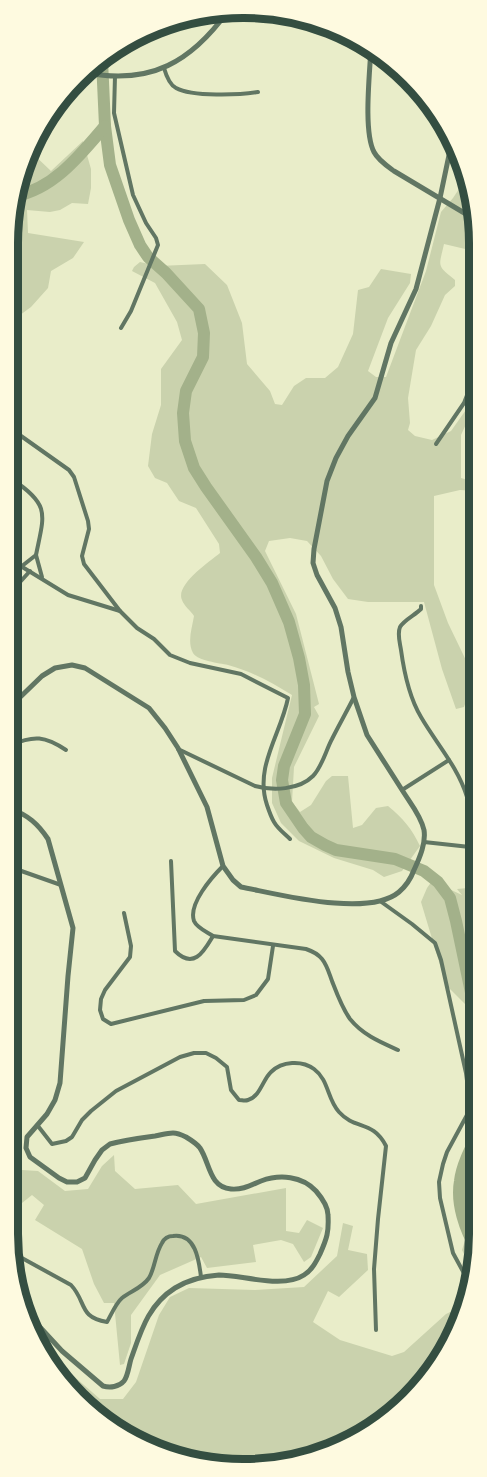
<svg xmlns="http://www.w3.org/2000/svg" width="487" height="1477" font-family="Commissioner,sans-serif">
<style>
.green{fill:#cad2ad}
.lines{fill:none;stroke-linecap:round;stroke-linejoin:round}
.river{stroke:#a3b18a;stroke-width:12}
.minor{stroke:#617663;stroke-width:4}
.tertiary{stroke:#617663;stroke-width:5}
.rim{fill:none;stroke:#344e41;stroke-width:8}
</style>
<rect width="100%" height="100%" fill="#e9edc9"/>
<!-- green -->
<g class="green">
<polygon points="83,141 91,169 91,188 88,204 72,203 60,210 50,212 27,210 28,233 84,242 73,258 51,271 48,288 31,307 16,318 14,321 15,183 18,177 27,169 24,165 31,152 51,171"/>
<path d="M467,177l11,36v39l-34,-8c-5,23 -8,21 11,36v6l-10,9 -14,31 -15,24 -8,48 2,25 -2,7 7,6 17,4 19,-9 17,-24 5,2 -12,26v43l17,5v8l-18,-1 -26,6v89l14,38 26,54 -10,30 -8,2 -14,-40 -18,-67h-56l-20,-3 -15,-20 -12,-23 -14,-15 -17,-3 -21,3 -4,10 31,63 23,90 -5,3 5,9 -25,51 -2,35 8,10 11,-7 15,-24 6,-5h16l5,52 9,-3 14,-17 12,-2c15,12 24,23 32,40l-18,25 -18,6 -11,-7 -39,-12 -35,-17 -18,-18 -9,-20v-25l20,-83c-21,-13 -39,-23 -64,-30 -9,-2 -30,-4 -35,-12 -6,-11 -1,-25 1,-37 -3,-5 -10,-10 -12,-16 -7,-15 27,-38 38,-47l-1,-9 -23,-36 -17,-7 -12,-18 -12,-5 -7,-12 4,-32 9,-29v-36l21,-29 -5,-18 -22,-39 -23,-12 2,-4 6,-5 18,4 47,-2 22,21 15,38 5,41 23,27 5,13 7,1 12,-19 12,-8h19l13,-11 15,-33 5,-44 11,-3 12,-18 30,5 -1,9 -22,35 -20,53 8,6h10l40,-106 15,-59 12,-14z"/>
<polygon points="432,881 462,895 457,889 479,887 479,988 467,1006 446,985 421,902 427,888"/>
<polygon points="114,1155 115,1171 135,1189 178,1185 196,1204 286,1188 286,1231 299,1233 307,1220 323,1228 311,1257 304,1262 293,1244 281,1240 253,1245 256,1262 207,1268 201,1257 160,1275 131,1315 131,1343 124,1364 120,1365 114,1303 104,1303 94,1284 82,1249 35,1220 44,1205 32,1195 22,1203 22,1170 38,1171 65,1191 88,1189 102,1166"/>
<polygon points="479,1187 479,1233 474,1275 462,1250 469,1228 465,1203 468,1192"/>
<polygon points="343,1223 353,1226 348,1250 367,1254 368,1270 339,1297 328,1291 313,1322 340,1340 392,1356 404,1352 446,1314 467,1304 440,1365 375,1430 304,1462 213,1468 139,1445 66,1389 30,1331 33,1331 61,1365 100,1399 123,1399 136,1382 159,1315 170,1297 189,1288 255,1290 304,1287 337,1256"/>
</g>
<g class="lines">
<!-- river -->
<g class="river">
<polyline points="102,60 105,126 110,165 129,220 140,245 148,257 166,273 199,309 204,333 203,357 186,391 183,413 185,441 194,468 206,487 256,557 272,583 289,622 299,658 304,685 305,714 284,766 282,780 286,803 303,828 311,837 325,845 336,850 395,859 424,871 438,882 450,898 456,921 473,1002 479,1040"/>
<path d="M15,196c39,-7 66,-42 90,-70"/>
<path d="M477,1249c-12,-18 -21,-46 -17,-68 2,-17 12,-35 19,-49"/>
</g>
<!-- minor -->
<g class="minor">
<path d="M164,68c2,7 6,17 12,20 16,9 64,7 82,4"/>
<polyline points="115,76 114,113 133,195 146,223 156,238 158,245 131,311 121,328"/>
<path d="M14,431l55,39 5,7 14,44 1,8 -7,27 2,8 36,47 17,17 17,11 16,16 20,8 51,11 47,24c-7,36 -34,69 -21,107 2,6 4,12 7,17 4,7 11,12 16,17"/>
<polyline points="436,444 464,403 473,380"/>
<path d="M13,480c38,25 31,35 23,75l-14,11"/>
<polyline points="36,555 42,577"/>
<polyline points="13,565 19,565 68,595 120,611"/>
<polyline points="12,591 30,571"/>
<path d="M421,606v3c-6,6 -17,11 -21,18 -3,7 0,16 1,23 3,22 8,47 20,67 15,26 37,50 46,80 6,16 7,33 6,50"/>
<path d="M11,745c23,-10 34,-9 55,5"/>
<path d="M178,749l77,37c18,5 44,4 58,-10 9,-9 13,-26 19,-37 7,-14 15,-28 22,-42"/>
<polyline points="402,790 449,760"/>
<polyline points="424,842 479,848"/>
<path d="M171,861l4,90c19,19 29,0 38,-15"/>
<path d="M223,866c-11,11 -35,38 -29,55 3,7 13,11 19,15l93,13c6,2 12,5 16,10 5,6 7,14 10,22 5,13 10,27 18,38 13,16 30,23 48,31"/>
<polyline points="10,867 61,885"/>
<polyline points="380,901 412,924 435,943 441,960 466,1073 470,1104 467,1115 447,1152 443,1164 439,1182 440,1198 453,1253 472,1288"/>
<polyline points="124,913 131,946 130,957 105,990 101,999 100,1010 103,1019 111,1024 204,1001 244,1000 256,995 268,979 273,946"/>
<path d="M10,937c9,23 4,50 3,74 -1,26 -1,53 -1,79"/>
<path d="M38,1126l14,18 14,-3 6,-4 10,-17 9,-9 25,-20 64,-34 14,-4h12l10,5 11,9 4,23 8,10c3,0 6,1 9,0 12,-3 15,-21 23,-28 11,-11 31,-12 43,-3 15,11 13,30 25,43 16,18 34,8 47,34l-8,73 -4,50 2,61"/>
<path d="M11,1252l60,33c16,17 7,32 36,37 4,-7 9,-19 15,-24 9,-7 20,-10 27,-20 6,-10 6,-24 13,-35 2,-4 6,-7 11,-7 23,-3 26,25 28,41"/>
</g>
<!-- tertiary -->
<g class="tertiary">
<path d="M371,47c-1,25 -8,84 3,105 4,8 13,14 20,19l77,46 7,6"/>
<path d="M87,73c64,12 104,-11 141,-62"/>
<polyline points="478,336 473,380 478,400"/>
<path d="M11,706l31,-30 13,-8 17,-3 13,3 64,40 16,20 13,20 29,59 16,59 10,14 8,7c37,7 127,31 158,5 7,-6 12,-14 15,-22 6,-13 12,-27 10,-40 -3,-14 -13,-26 -20,-37 -12,-19 -25,-39 -37,-58l-13,-38 -6,-25 -7,-45 -6,-19 -18,-33 -4,-12 1,-14 13,-68 9,-23 12,-22 27,-38 16,-55 25,-54 24,-91 13,-62"/>
<path d="M11,809c17,6 27,15 37,30l25,89 -5,48 -8,107 -5,17 -8,14 -20,23 -1,11 4,9 29,21 8,4h10l8,-4 10,-18 7,-10 8,-6c15,-4 30,-6 45,-8 6,-1 12,-3 18,-3 4,0 9,2 13,4 5,3 11,7 14,11 10,15 9,39 31,41 12,1 20,-4 30,-8 19,-7 41,-5 55,10 6,7 12,15 12,24 1,17 -1,23 -8,39 -4,8 -8,16 -16,21 -21,14 -62,0 -85,0 -15,1 -31,5 -44,13 -27,17 -34,43 -44,71 -2,6 -3,17 -7,22 -5,6 -14,7 -21,5l-41,-35 -24,-26 -13,-5"/>
</g>
</g>
<!-- crop -->
<path d="M0 0H487V1477H0ZM243 18H244A225 225 0 0 1 469 243V1234A225 225 0 0 1 244 1459H243A225 225 0 0 1 18 1234V243A225 225 0 0 1 243 18Z" fill="#fefae0" fill-rule="evenodd"/>
<path class="rim" d="M243 18H244A225 225 0 0 1 469 243V1234A225 225 0 0 1 244 1459H243A225 225 0 0 1 18 1234V243A225 225 0 0 1 243 18Z"/>
</svg>
